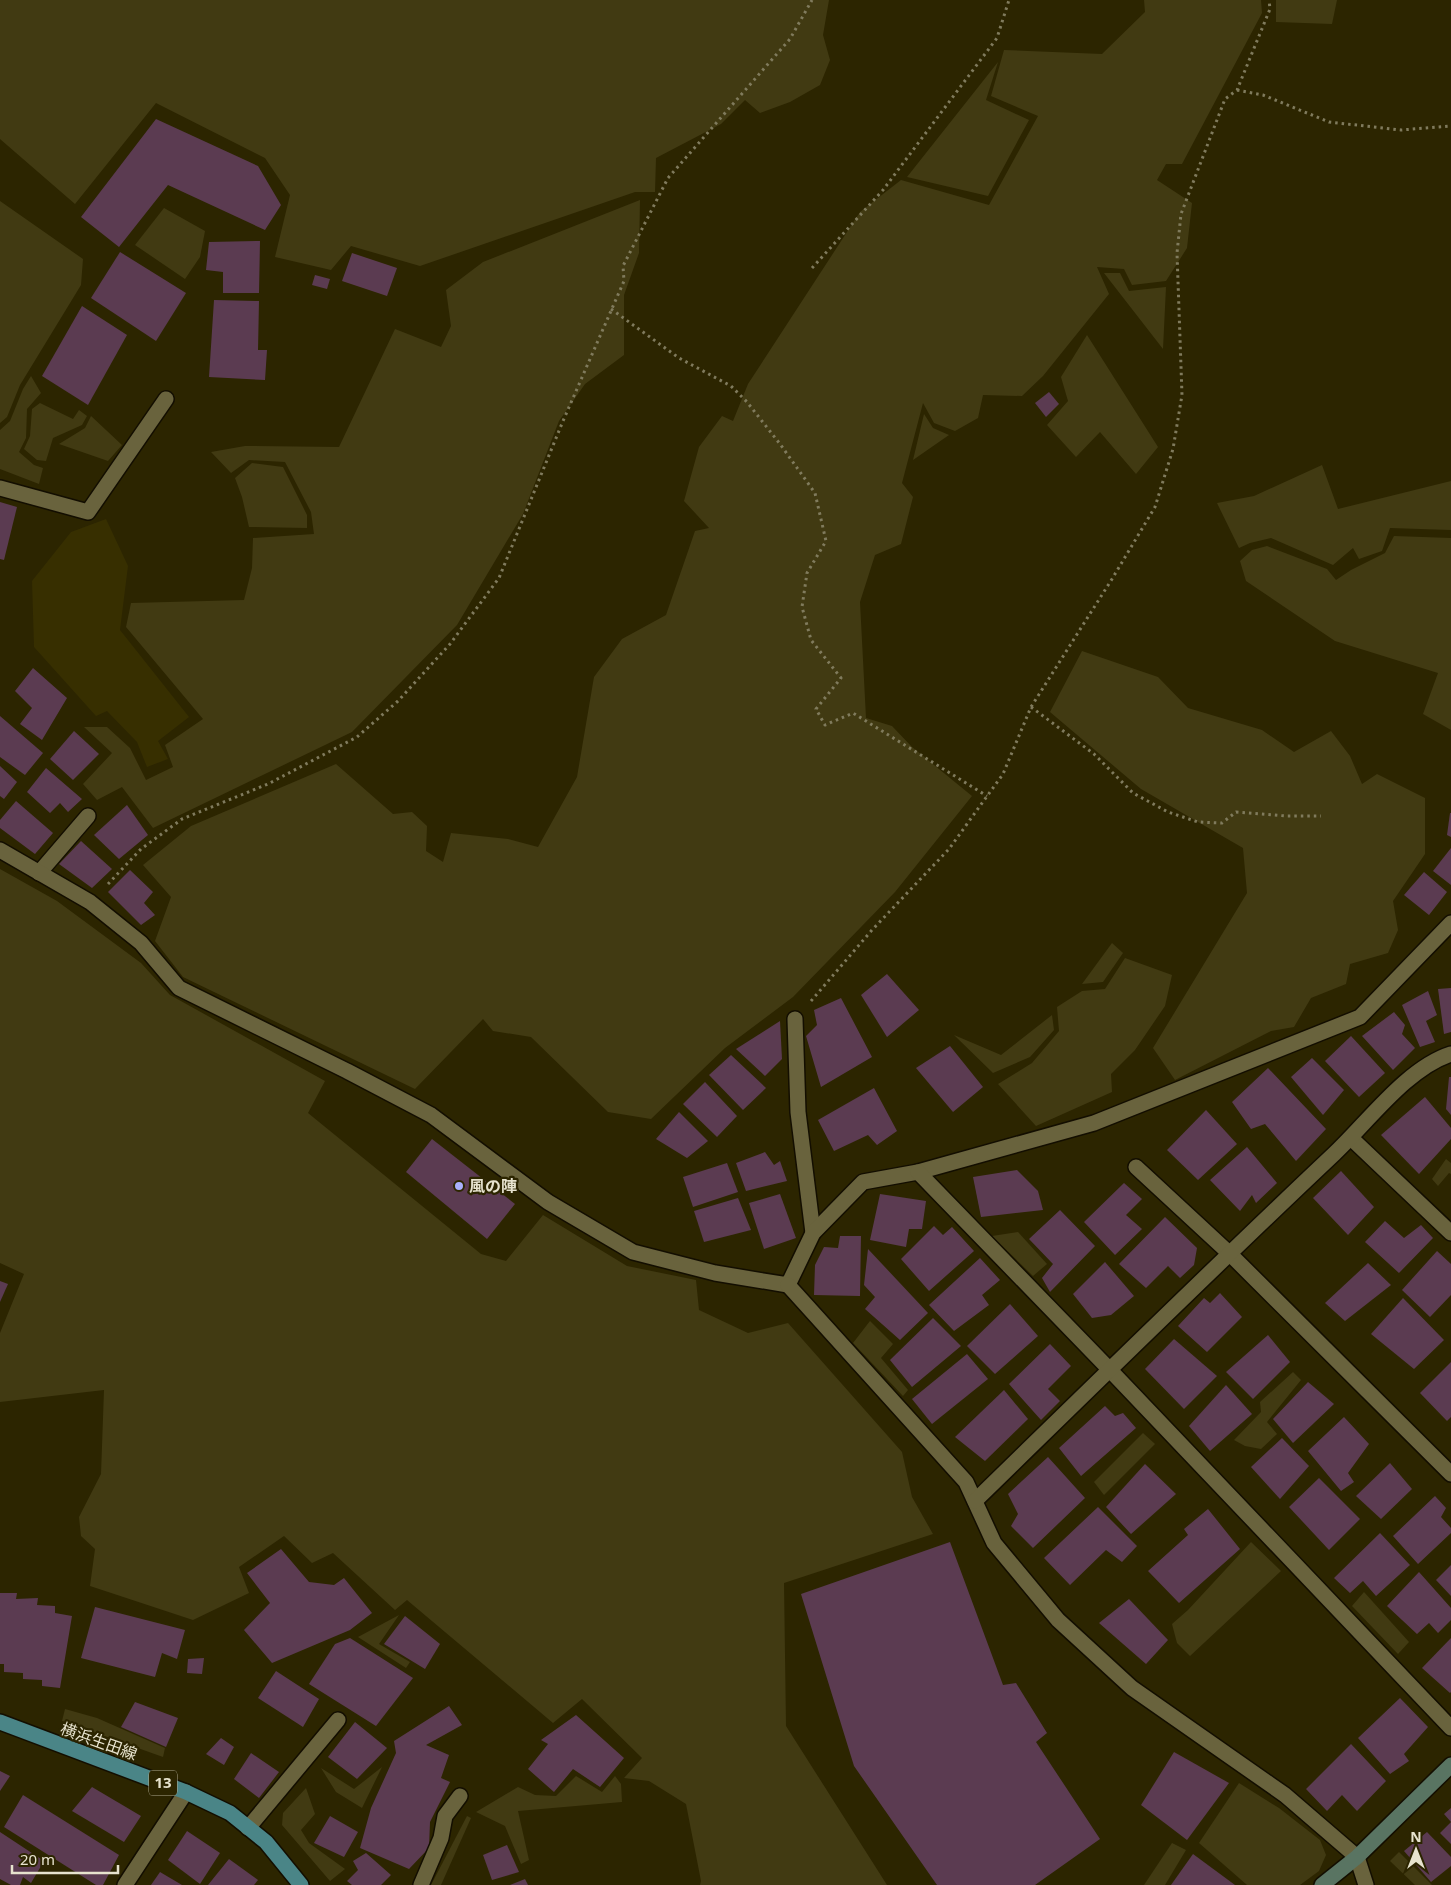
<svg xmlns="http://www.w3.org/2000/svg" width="1451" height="1885" font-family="'Noto Sans','Noto Sans JP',sans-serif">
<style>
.built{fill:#372f00}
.green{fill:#413a12}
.building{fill:#5b3b51}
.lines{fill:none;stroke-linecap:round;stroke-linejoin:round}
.lane-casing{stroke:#130e00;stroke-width:18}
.street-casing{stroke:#130e00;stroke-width:18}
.secondary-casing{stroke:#130e00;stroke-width:18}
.primary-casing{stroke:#130e00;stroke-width:18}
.path{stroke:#807b5d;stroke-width:3;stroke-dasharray:2.5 4;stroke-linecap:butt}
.lane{stroke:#69633d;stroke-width:15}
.street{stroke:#69633d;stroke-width:15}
.secondary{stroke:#597462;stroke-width:15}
.primary{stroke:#4a8587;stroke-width:15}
.poi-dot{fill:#a9b0fc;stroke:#2c2500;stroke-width:2}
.labels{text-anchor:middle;stroke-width:4.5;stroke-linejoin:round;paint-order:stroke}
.shield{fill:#2c2500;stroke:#afaa90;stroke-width:1}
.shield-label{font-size:15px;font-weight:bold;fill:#e7e3ce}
.poi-label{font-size:16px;font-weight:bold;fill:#e7e3ce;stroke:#2c2500;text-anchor:start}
.street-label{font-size:16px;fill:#e7e3ce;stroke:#2c2500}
</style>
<rect width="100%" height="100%" fill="#2c2500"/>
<!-- built -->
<polygon class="built" points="106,519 128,566 120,630 189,717 158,741 168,759 147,767 137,742 107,711 96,716 34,647 32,581 71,532"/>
<!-- green -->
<g class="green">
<polygon points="0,0 829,0 823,35 830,60 820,85 790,102 760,113 745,100 721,124 656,158 655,192 635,192 420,266 351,246 331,270 275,257 290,195 265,158 156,103 75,204 0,139"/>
<polygon points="1144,0 1261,0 1262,13 1182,164 1166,164 1157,180 1192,203 1187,248 1166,281 1132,285 1124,269 1097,267 1109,294 1043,376 1022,396 983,395 978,418 955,431 934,423 923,403 902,483 913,497 901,544 875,555 860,602 866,718 892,726 912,747 972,796 895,892 793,997 725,1048 651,1119 608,1112 531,1037 493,1031 483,1019 415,1089 183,977 155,941 171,897 143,865 191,826 336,764 393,814 412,812 427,826 426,851 443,862 451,833 508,839 538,847 577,777 594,677 622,639 666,615 695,531 709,528 684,501 699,447 722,416 733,421 748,384 860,212 901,180 989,205 1038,116 991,96 1004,50 1102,54 1145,12"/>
<polygon points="1276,0 1337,0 1332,24 1276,22"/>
<polygon points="998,62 986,100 1029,120 988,196 907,177"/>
<polygon points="640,200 639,253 624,295 624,355 585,384 559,421 523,514 457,625 352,732 153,828 122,787 97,800 83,784 112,753 84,727 107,727 130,748 146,780 173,767 165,745 203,719 126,627 131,603 244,600 252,568 253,538 314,534 311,512 285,462 249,460 231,473 211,452 245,446 339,447 395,329 441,347 451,326 446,290 483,262"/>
<polygon points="0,201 83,259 81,285 20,385 7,417 0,423"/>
<polygon points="164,208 205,231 200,257 185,279 135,245"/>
<polygon points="1104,273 1120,273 1129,291 1166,287 1163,349"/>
<polygon points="1087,335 1158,447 1136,474 1100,432 1076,457 1047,425 1068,401 1061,377"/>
<polygon points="31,376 41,393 27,409 26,438 19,452 34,465 43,468 39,484 0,469 0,430 10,421 23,389"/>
<polygon points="40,403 73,419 79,410 87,416 82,425 53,438 46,461 37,460 24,449 30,436 32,409"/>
<polygon points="924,414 933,428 949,435 913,460"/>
<polygon points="91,416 122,445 108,461 59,444 85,428"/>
<polygon points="252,463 283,467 307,515 307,528 249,527 242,497 235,478"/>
<polygon points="1322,465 1338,509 1451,481 1451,530 1390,528 1382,551 1359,559 1353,548 1333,565 1271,538 1250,543 1239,548 1217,503 1254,496"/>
<polygon points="1394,536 1451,538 1451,730 1423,714 1438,673 1335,641 1246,581 1240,561 1252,550 1267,546 1327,569 1336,580 1351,570 1385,553"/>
<polygon points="1082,651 1158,677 1188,708 1262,730 1294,752 1331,731 1350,756 1362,784 1377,774 1425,798 1425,854 1393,901 1398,930 1388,953 1350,964 1346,984 1311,998 1294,1027 1271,1031 1175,1080 1153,1048 1247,893 1243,848 1141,789 1050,712"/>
<polygon points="0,869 57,901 141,963 170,995 325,1081 308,1113 481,1254 506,1261 543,1215 627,1266 696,1280 699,1310 748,1333 788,1323 902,1452 912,1497 933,1534 784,1583 786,1726 887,1885 700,1885 701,1881 686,1804 649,1781 624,1778 642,1758 582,1699 553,1723 407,1600 395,1610 333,1553 312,1563 284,1536 239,1567 249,1593 193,1620 90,1586 95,1549 81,1536 79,1517 101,1474 104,1390 0,1402 0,1333 24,1274 0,1263"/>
<polygon points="1112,943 1123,953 1103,982 1082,984"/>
<polygon points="1125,958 1172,975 1165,1006 1135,1050 1111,1074 1112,1092 1036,1126 998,1084 1032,1063 1059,1031 1057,1007 1082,991 1105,989"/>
<polygon points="1052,1015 1054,1030 1030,1057 993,1073 954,1035 1001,1055"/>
<polygon points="1446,1159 1451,1163 1451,1174 1449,1173 1438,1186 1432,1179"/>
<polygon points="1018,1232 1047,1264 1033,1276 992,1236"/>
<polygon points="870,1321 893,1344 881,1358 908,1390 903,1396 853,1343"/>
<polygon points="1293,1372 1301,1380 1267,1422 1277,1434 1261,1449 1245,1446 1234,1440 1261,1412 1260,1402"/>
<polygon points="1143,1433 1155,1444 1104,1495 1094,1482"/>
<polygon points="1251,1542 1281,1571 1190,1656 1177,1643 1172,1624 1188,1610"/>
<polygon points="1364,1592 1409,1642 1398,1654 1352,1606"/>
<polygon points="399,1615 379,1644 410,1662 406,1668 358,1637"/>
<polygon points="65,1709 97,1718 165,1748 163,1757 62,1721"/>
<polygon points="382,1767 362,1808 336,1792 321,1768 354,1789"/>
<polygon points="576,1776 602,1792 615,1776 621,1784 622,1802 518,1811 529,1860 521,1864 505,1826 476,1812 518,1787 535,1795 556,1796"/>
<polygon points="1239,1783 1279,1808 1320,1840 1326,1855 1319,1871 1300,1885 1247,1885 1199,1843"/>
<polygon points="306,1788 315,1814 301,1830 309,1843 345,1869 330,1881 282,1825 283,1813"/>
<polygon points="467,1816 471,1818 441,1885 431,1885"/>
<polygon points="1172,1843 1186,1850 1165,1885 1144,1885"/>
<polygon points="1399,1852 1432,1885 1415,1885 1390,1861"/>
</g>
<!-- building -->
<g class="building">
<polygon points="156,119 258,166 281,205 265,230 168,185 119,247 81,217"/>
<polygon points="260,241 259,293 223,293 223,272 206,270 209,242"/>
<polygon points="120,252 186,293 156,341 91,298"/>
<polygon points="352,253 397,268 387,296 342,281"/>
<polygon points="315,275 330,279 327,289 312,285"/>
<polygon points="214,300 259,301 258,350 267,350 265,380 209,377"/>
<polygon points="82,306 127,335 88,405 42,376"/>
<polygon points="1049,392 1059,404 1046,417 1035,403"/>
<polygon points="0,502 17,507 4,560 0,559"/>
<polygon points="33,668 67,698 42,740 20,724 32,708 15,691"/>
<polygon points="0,716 43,753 25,775 0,757"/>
<polygon points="74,731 99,754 73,780 50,759"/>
<polygon points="0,766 17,782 4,799 0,796"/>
<polygon points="46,768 82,799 68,812 60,803 50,813 27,792"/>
<polygon points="16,801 53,833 35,854 0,828 0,820"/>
<polygon points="127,805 148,835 119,859 94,835"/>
<polygon points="1450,813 1451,813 1451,837 1447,835"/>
<polygon points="81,841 112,869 92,888 59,864"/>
<polygon points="1451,848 1451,885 1433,871"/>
<polygon points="130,870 153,892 144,903 155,915 141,925 108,892"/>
<polygon points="1424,872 1447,892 1429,915 1404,895"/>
<polygon points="887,974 919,1010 887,1037 861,995"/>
<polygon points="1451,988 1451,1032 1444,1034 1438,989"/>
<polygon points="1428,991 1437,1015 1426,1021 1435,1042 1420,1047 1402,1005"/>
<polygon points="841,998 872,1057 821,1087 806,1036 817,1025 814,1010"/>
<polygon points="1394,1012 1405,1025 1402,1034 1415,1048 1393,1070 1362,1036"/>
<polygon points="780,1021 782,1059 765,1076 736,1049"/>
<polygon points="1351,1036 1385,1073 1359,1097 1325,1061"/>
<polygon points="950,1046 983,1087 953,1112 916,1068"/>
<polygon points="731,1055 766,1088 743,1110 709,1075"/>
<polygon points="1312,1058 1344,1090 1323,1115 1291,1077"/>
<polygon points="1268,1068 1326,1129 1296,1161 1265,1124 1251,1129 1232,1102"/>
<polygon points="1449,1077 1451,1077 1451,1115 1446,1109"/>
<polygon points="705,1082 737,1116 717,1137 683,1104"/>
<polygon points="874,1088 897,1131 877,1145 868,1135 834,1151 818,1120"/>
<polygon points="1425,1097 1451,1128 1451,1139 1419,1174 1381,1135"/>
<polygon points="1206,1110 1237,1144 1198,1180 1167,1150"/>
<polygon points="679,1112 708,1141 687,1158 656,1139"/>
<polygon points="432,1139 515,1204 487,1239 406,1172"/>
<polygon points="1247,1147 1277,1183 1256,1203 1252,1195 1240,1211 1210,1180"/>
<polygon points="765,1152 774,1165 780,1161 787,1181 746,1191 736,1163"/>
<polygon points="727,1163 738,1192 693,1207 683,1177"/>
<polygon points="1017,1170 1038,1191 1043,1210 981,1217 973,1177"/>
<polygon points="1341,1171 1374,1207 1348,1235 1313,1198"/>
<polygon points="1124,1183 1142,1199 1126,1215 1142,1229 1115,1255 1084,1222"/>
<polygon points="780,1194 796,1238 764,1249 749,1203"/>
<polygon points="880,1194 926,1201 922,1229 909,1229 906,1247 870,1240"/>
<polygon points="738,1198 751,1230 704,1242 694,1211"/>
<polygon points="1060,1210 1095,1246 1050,1292 1042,1278 1053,1264 1029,1239"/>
<polygon points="1165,1217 1197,1248 1194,1265 1180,1278 1168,1266 1146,1288 1119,1264"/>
<polygon points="1385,1221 1404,1238 1421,1225 1433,1238 1399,1273 1365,1242"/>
<polygon points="934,1226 943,1235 952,1227 974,1251 929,1291 901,1259"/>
<polygon points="840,1236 861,1236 860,1296 814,1295 815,1265 824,1247 838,1248"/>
<polygon points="868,1249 928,1313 900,1340 865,1309 875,1297 864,1285"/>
<polygon points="1437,1251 1451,1264 1451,1295 1430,1317 1402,1290"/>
<polygon points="980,1258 1000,1280 982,1295 989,1305 954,1331 929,1305"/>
<polygon points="1105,1262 1134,1296 1111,1315 1092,1318 1073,1294"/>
<polygon points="1368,1263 1391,1285 1345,1321 1325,1303"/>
<polygon points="0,1281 8,1284 0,1302"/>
<polygon points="1220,1293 1242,1317 1207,1352 1178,1326 1204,1298 1210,1303"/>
<polygon points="1403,1298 1444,1340 1414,1369 1371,1334"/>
<polygon points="1010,1304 1038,1336 995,1374 967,1346"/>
<polygon points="933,1318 961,1346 912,1387 890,1360"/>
<polygon points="1268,1335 1290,1362 1253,1399 1226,1372"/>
<polygon points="1174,1339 1217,1376 1184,1409 1145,1369"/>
<polygon points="1050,1344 1071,1366 1048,1389 1060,1401 1041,1420 1009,1384"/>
<polygon points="967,1354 988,1379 932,1424 912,1399"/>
<polygon points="1451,1362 1451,1417 1447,1421 1420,1393"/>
<polygon points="1308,1382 1334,1404 1293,1443 1273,1419"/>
<polygon points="1226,1385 1252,1414 1210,1451 1189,1426"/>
<polygon points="1004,1390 1028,1419 985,1461 955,1437"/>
<polygon points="1105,1406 1115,1416 1123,1413 1136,1428 1081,1476 1059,1448"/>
<polygon points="1344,1417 1369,1444 1348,1473 1354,1482 1341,1491 1308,1451"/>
<polygon points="1282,1438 1309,1466 1280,1499 1251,1467"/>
<polygon points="1048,1457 1085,1498 1033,1548 1011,1526 1018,1514 1008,1494"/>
<polygon points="1390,1463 1412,1489 1381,1519 1356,1496"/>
<polygon points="1145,1464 1176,1494 1131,1534 1106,1507"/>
<polygon points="1319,1478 1360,1519 1329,1550 1289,1507"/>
<polygon points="1435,1496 1446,1508 1441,1517 1451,1528 1451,1533 1418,1564 1393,1536"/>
<polygon points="1098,1507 1137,1546 1122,1562 1106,1550 1070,1585 1044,1558"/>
<polygon points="1208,1509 1240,1549 1179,1603 1148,1571 1188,1535 1184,1529"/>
<polygon points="1380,1533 1410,1565 1376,1596 1363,1581 1350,1593 1334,1578"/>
<polygon points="950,1542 1003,1685 1016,1683 1047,1733 1036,1742 1100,1839 1035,1885 937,1885 854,1766 801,1594"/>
<polygon points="281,1549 309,1582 334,1585 344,1578 372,1613 350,1630 272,1663 244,1630 270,1603 247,1573"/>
<polygon points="1451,1565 1451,1596 1436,1580"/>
<polygon points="1419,1572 1451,1608 1451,1620 1438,1633 1429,1623 1417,1634 1387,1606"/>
<polygon points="0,1593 17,1593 16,1599 38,1598 37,1605 55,1606 55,1613 72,1616 60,1688 42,1686 42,1680 23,1679 23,1673 4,1672 4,1664 0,1664"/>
<polygon points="1129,1599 1168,1640 1146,1664 1099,1623"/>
<polygon points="95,1607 185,1630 177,1659 162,1653 155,1677 81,1658"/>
<polygon points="405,1616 440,1644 425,1669 384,1644"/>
<polygon points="350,1638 413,1678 376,1726 309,1684 335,1644"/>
<polygon points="1451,1638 1451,1692 1450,1693 1422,1668"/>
<polygon points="204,1658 202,1674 187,1673 188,1659"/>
<polygon points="276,1671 319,1699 303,1727 258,1698"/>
<polygon points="1400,1698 1428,1727 1404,1754 1409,1761 1390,1774 1358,1738"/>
<polygon points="135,1702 178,1718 166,1747 121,1727"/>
<polygon points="449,1706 462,1725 426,1745 449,1755 441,1778 450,1782 430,1822 429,1848 409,1869 360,1848 371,1808 396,1753 394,1741"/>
<polygon points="576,1715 624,1758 600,1787 573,1769 554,1792 528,1769 548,1744 541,1740"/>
<polygon points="355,1722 387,1748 357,1779 328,1757"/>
<polygon points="221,1738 234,1747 224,1765 206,1754"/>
<polygon points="1351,1744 1386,1781 1357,1811 1342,1795 1327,1811 1306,1789"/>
<polygon points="1174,1752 1229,1783 1187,1840 1141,1805"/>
<polygon points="251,1753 279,1772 259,1798 234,1779"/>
<polygon points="0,1771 10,1776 0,1791"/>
<polygon points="92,1787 141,1816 124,1842 72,1811"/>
<polygon points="23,1795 119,1855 103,1885 96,1885 4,1827"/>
<polygon points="1451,1808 1451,1844 1440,1833 1451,1822 1444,1814"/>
<polygon points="330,1816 358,1832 344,1857 314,1843"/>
<polygon points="187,1831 220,1853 200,1884 168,1860"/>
<polygon points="0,1832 44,1861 31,1883 23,1877 20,1885 11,1885 0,1879"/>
<polygon points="1427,1832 1451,1857 1451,1866 1431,1882 1404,1851"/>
<polygon points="507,1845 519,1872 492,1880 483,1855"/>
<polygon points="366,1853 391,1875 381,1885 352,1885 347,1881 358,1870 353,1861"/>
<polygon points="1193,1854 1235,1885 1171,1885"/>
<polygon points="229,1859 258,1880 254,1885 208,1885"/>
<polygon points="160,1872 182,1885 151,1885"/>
<polygon points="525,1879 528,1885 510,1885"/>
</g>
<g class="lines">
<!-- lane casing -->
<g class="lane-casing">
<g id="lane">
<polyline points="0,488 88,512 166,399"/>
<polyline points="39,873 88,816"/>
<polyline points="795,1019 798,1112 813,1233"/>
<polyline points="248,1828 338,1720"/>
<polyline points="125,1885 186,1792"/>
<polyline points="421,1885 441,1838 445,1816 460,1796"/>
</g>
</g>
<!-- street casing -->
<g class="street-casing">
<g id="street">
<polyline points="0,850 90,902 141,943 179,988 347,1071 431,1115 548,1202 633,1252 715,1273 788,1285 813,1233 863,1182 918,1172 1094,1123 1360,1017 1451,923"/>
<polyline points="1351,1138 1451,1233"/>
<polyline points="1136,1167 1229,1253 1451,1474"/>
<polyline points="918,1172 1110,1370 1451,1728"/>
<polyline points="788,1285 966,1482 994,1543 1058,1620 1132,1688 1285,1795 1357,1857 1366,1885"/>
<path d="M975,1501c119,-116 238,-233 359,-347 34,-32 73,-86 117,-100"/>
</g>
</g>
<!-- secondary casing -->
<g class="secondary-casing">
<polyline id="secondary" points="1322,1885 1357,1857 1451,1765"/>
</g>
<!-- primary casing -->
<g class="primary-casing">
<polyline id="primary" points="0,1722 186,1792 230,1813 266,1842 301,1885"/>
</g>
<!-- path -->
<g class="path">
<polyline points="1237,90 1263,95 1329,122 1401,130 1451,126"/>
<polyline points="812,268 883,190 997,38 1009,0"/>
<polyline points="611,309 679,358 731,386 747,402 780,444 815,493 826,541 807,573 802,607 811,640 841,678 816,709 825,725 853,713 987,796"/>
<polyline points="1031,707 1094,754 1133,793 1168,812 1198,822 1222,823 1236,812 1286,816 1321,816"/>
<polyline points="108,884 141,849 182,819 268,784 357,737 398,701 450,644 499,578 563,421 624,281 623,266 668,178 790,39 812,0"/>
<polyline points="811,1001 872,930 949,849 1003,774 1031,707 1112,579 1155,507 1173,449 1182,395 1177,253 1181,214 1225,99 1237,90 1270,9 1269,0"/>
</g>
<!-- lane -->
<use href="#lane" class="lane"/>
<!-- street -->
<use href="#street" class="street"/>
<!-- secondary -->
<use href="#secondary" class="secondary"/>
<!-- primary -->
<use href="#primary" class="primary"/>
</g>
<!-- markers -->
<circle class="poi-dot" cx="459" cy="1186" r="5"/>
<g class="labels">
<!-- shield labels -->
<rect class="shield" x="149" y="1770.5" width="28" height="25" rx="4"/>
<g class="shield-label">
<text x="163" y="1788">13</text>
</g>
<!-- poi labels -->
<g class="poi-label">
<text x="469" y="1192">風の陣</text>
</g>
<!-- street labels -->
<g class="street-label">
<text transform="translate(99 1741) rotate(20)" y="6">横浜生田線</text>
</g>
</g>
<!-- north arrow -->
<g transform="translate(1416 1850)" stroke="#2c2500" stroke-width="4" paint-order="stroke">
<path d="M0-4L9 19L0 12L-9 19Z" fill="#e7e3ce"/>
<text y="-8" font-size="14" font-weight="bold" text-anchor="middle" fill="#e7e3ce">N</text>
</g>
<!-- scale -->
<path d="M12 1865v8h106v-8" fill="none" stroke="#e7e3ce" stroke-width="2.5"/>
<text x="20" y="1865" font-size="15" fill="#e7e3ce" stroke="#2c2500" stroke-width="4" paint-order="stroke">20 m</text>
</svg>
